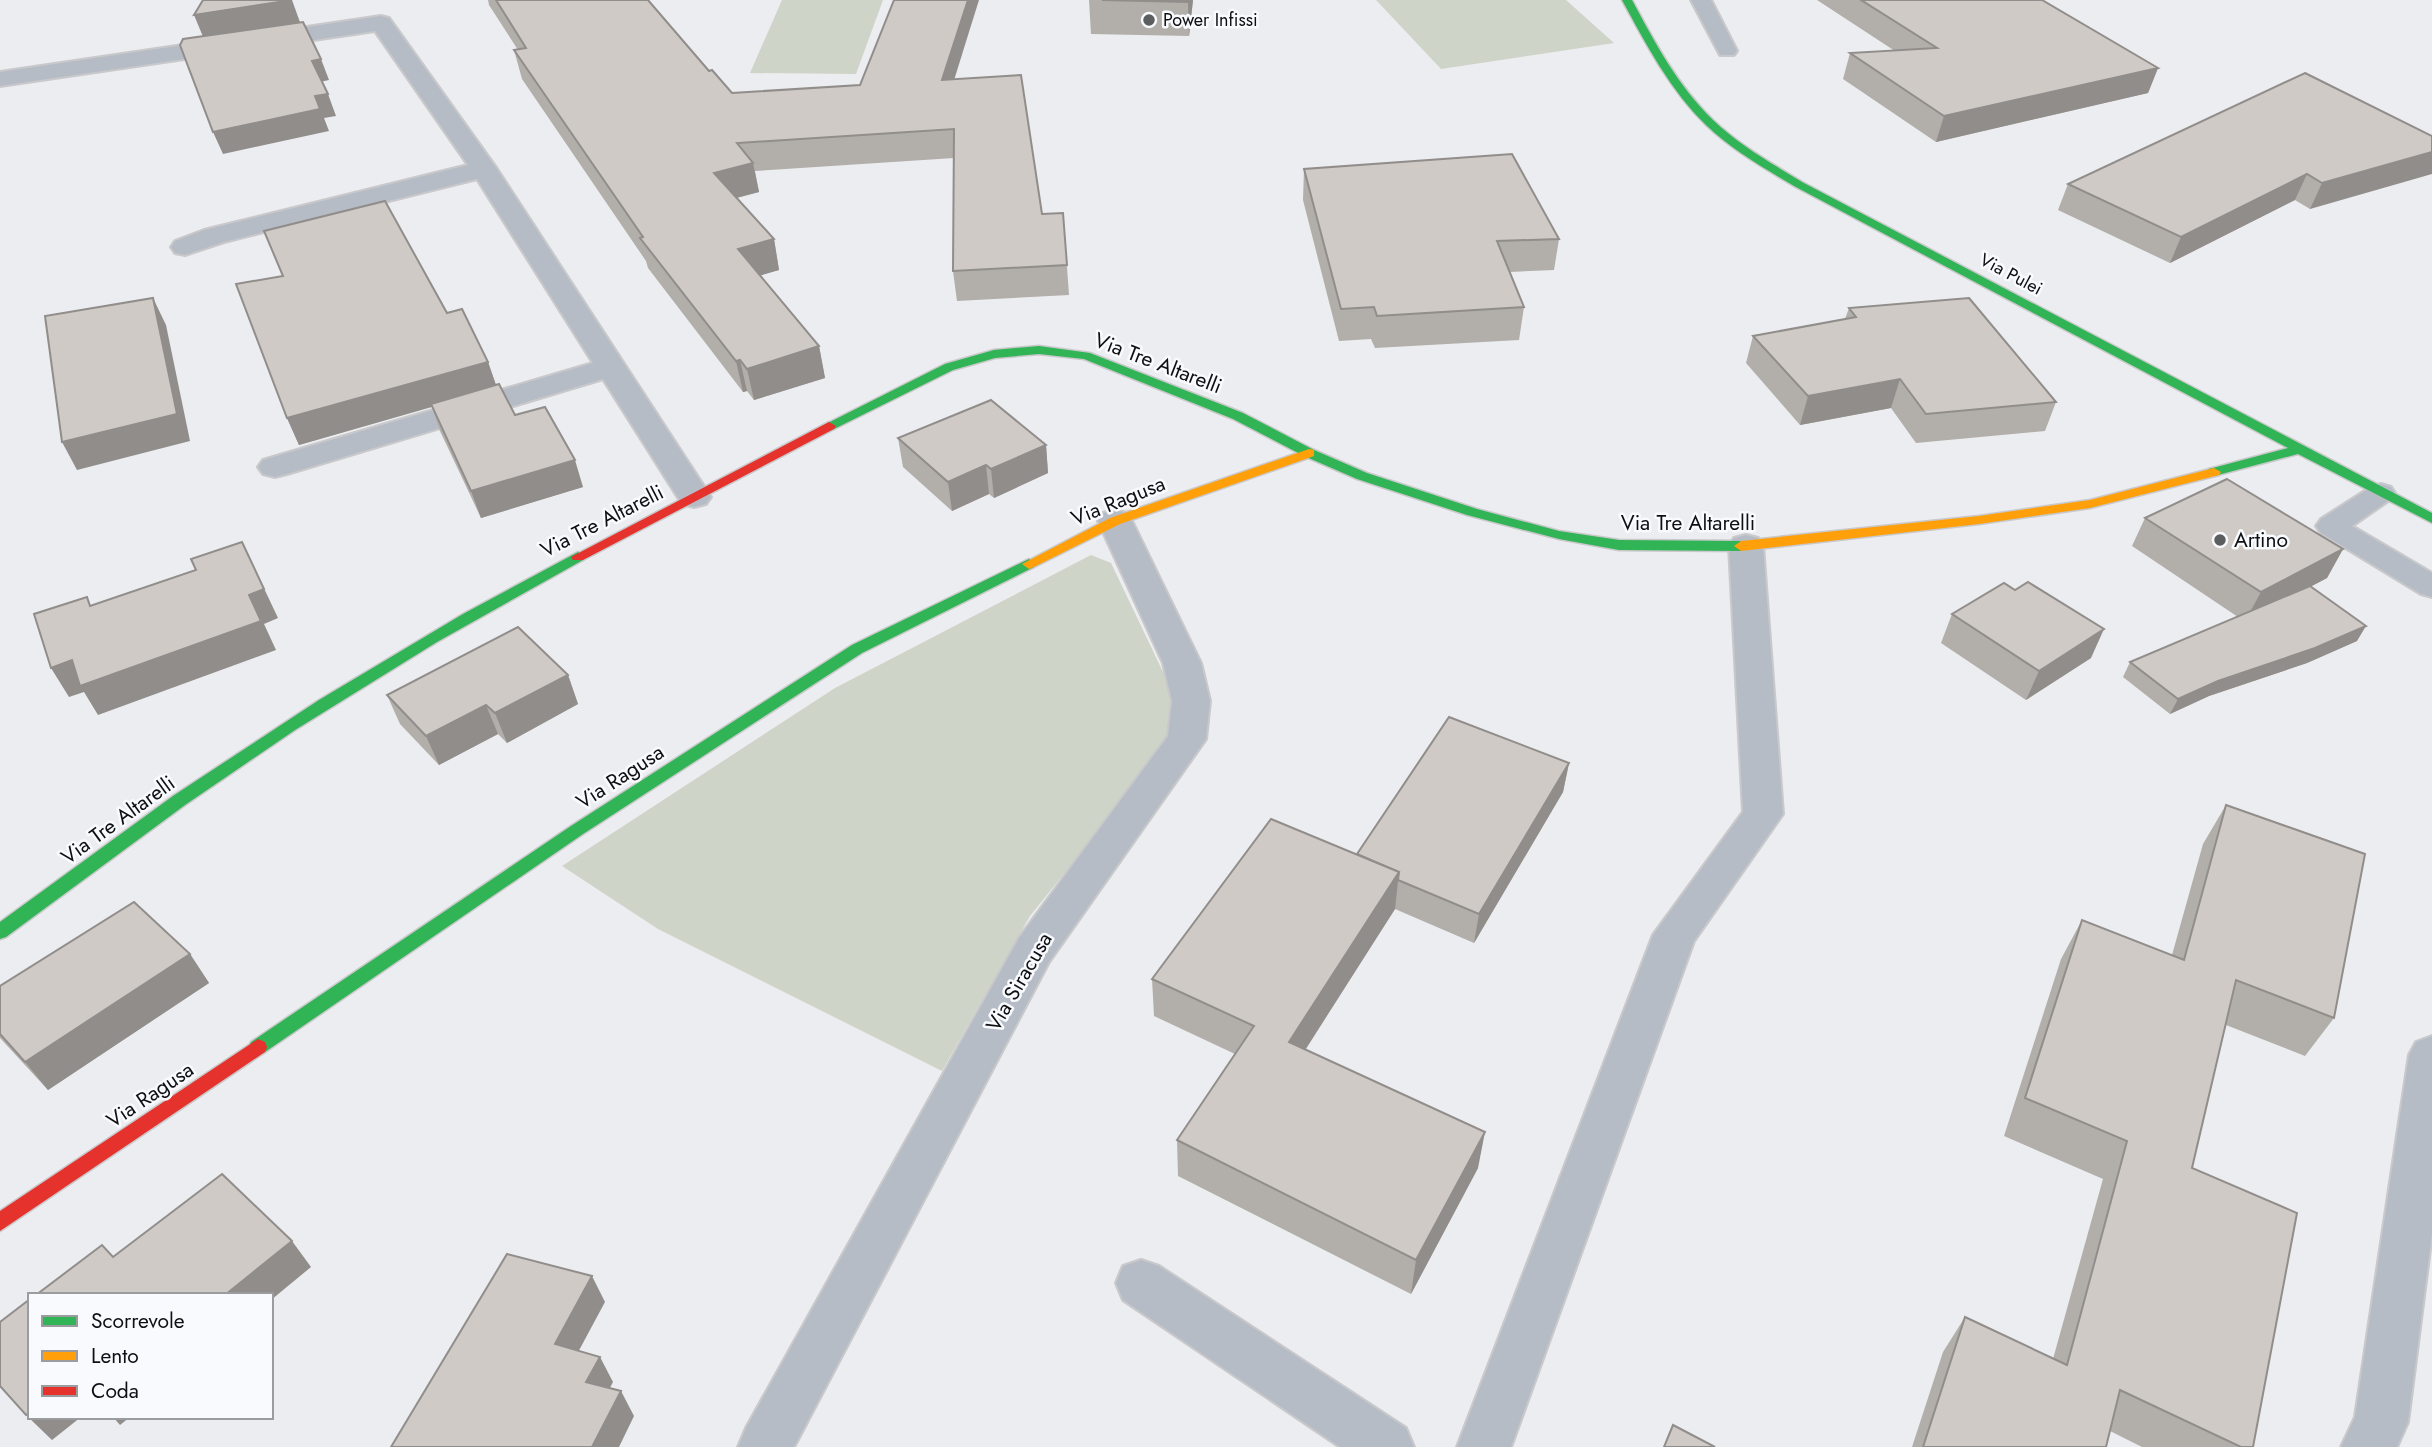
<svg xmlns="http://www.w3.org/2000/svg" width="2432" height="1447" font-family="Jost,sans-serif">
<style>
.green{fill:#ced4c7}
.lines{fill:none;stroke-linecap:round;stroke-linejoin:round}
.lane-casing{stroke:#c9c9cb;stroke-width:4}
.street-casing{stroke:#c9c9cb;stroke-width:4}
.fast-casing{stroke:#c9c9cb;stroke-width:3}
.slow-casing{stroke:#c9c9cb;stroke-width:3}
.jam-casing{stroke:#c9c9cb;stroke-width:3}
.lane{fill:#b6bcc6;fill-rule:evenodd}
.street{fill:#b6bcc6;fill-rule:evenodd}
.fast{fill:#30b455;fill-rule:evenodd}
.slow{fill:#ff9f0a;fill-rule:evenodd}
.jam{fill:#e5322d;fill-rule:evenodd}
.wall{fill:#b2aeaa}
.shaded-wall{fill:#918d8b}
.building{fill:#cfcac6;stroke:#918d8b;stroke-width:2}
.poi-dot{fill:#5c5d5e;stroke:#f8fafe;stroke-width:2.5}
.labels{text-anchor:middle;stroke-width:5;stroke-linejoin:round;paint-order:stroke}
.far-poi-label{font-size:18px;fill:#0e0f10;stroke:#f8fafe;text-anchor:start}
.far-street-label{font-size:18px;fill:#0e0f10;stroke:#f8fafe}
.street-label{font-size:21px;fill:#0e0f10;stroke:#f8fafe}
.poi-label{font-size:21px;fill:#0e0f10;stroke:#f8fafe;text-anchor:start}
</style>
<rect width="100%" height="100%" fill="#ecedf0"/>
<!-- green -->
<g class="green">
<polygon points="782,0 883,0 856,74 750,73"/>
<polygon points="1376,0 1566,0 1614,43 1441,69"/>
<polygon points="1091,555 1111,563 1164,674 1174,711 1170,742 1030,916 942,1071 658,929 562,866 835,688"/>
</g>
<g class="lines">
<!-- lane casing -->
<g class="lane-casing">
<g id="lane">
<polygon points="1691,0 1711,0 1737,51 1734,55 1720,55"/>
<polygon points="2381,484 2391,487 2395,493 2391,499 2352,526 2432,573 2432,597 2421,594 2321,533 2316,526 2321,519 2371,487"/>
</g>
</g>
<!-- street casing -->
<g class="street-casing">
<g id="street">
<polygon points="381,16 389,18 497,169 711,497 706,504 694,507 682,504 603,379 287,474 275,477 263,474 258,467 263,460 593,363 477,179 224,242 185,255 175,253 171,247 175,241 204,230 468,165 375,31 0,86 0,72"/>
<polygon points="1115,510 1127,513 1132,521 1201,663 1210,701 1206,739 1049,962 794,1447 738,1447 746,1428 1019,938 1168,736 1172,701 1163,663 1098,521 1103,513"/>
<polygon points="1746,535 1758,538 1763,546 1783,814 1694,941 1511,1447 1457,1447 1653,935 1743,812 1729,546 1734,538"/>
<polygon points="2432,1036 2432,1233 2408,1422 2397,1447 2341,1447 2355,1417 2409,1055 2416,1042"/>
<polygon points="1141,1260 1159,1266 1406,1428 1414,1447 1340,1447 1123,1300 1116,1283 1123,1266"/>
</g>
</g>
<!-- fast casing -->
<g class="fast-casing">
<g id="fast">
<path d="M1622,0h10c23,43 46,86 81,120 26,25 58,43 89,62l630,331v10l-134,-69 -84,22 -5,-1 -2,-3 2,-3 79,-21 -494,-262c-30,-18 -62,-36 -88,-61 -36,-35 -60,-81 -84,-125z"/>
<polygon points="1039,346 1090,353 1243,413 1314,450 1367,473 1477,509 1559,531 1619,540 1741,541 1748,546 1741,551 1619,550 1559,539 1467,515 1357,479 1304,456 1233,419 1084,359 1039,354 995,358 953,370 834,429 829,430 822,426 945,364 994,350"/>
<polygon points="578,552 585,557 583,560 437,642 295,730 185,805 6,937 0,939 0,922 173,796 319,700 463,614"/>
<polygon points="1029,559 1036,564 1034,567 862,653 583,834 265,1052 258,1055 251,1052 249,1047 251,1042 571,826 852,645"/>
</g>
</g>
<!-- slow casing -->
<g class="slow-casing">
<g id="slow">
<polygon points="1309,449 1314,450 1314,456 1120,524 1034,567 1029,569 1022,564 1110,518"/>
<polygon points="2214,468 2221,472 2219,475 2090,508 1979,524 1741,551 1734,546 1741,541 1979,516 2090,500"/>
</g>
</g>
<!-- jam casing -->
<g class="jam-casing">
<g id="jam">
<polygon points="829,422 836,426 834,429 583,560 573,560 571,557"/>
<polygon points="258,1039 265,1042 267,1047 265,1052 0,1231 0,1211"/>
</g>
</g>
<!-- lane -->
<use href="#lane" class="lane"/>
<!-- street -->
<use href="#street" class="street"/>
<!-- fast -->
<use href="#fast" class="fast"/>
<!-- slow -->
<use href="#slow" class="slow"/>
<!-- jam -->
<use href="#jam" class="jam"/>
</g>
<!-- wall -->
<g class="wall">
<polygon points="488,0 648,0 709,71 732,93 954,79 1042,214 1063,213 1069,295 957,301 953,271 954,158 755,171 759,192 737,198 774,239 779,270 760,275 819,346 825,378 754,400 747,391 743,392 648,268 646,261 522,79 514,50 518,50 489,5"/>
<polygon points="1089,0 1193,0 1189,36 1091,34"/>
<polygon points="1817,0 2042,0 2158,68 2148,93 1936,142 1843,79 1850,53 1895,51"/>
<polygon points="2432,136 2310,209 2295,200 2170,263 2058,210 2068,184"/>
<polygon points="1304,169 1559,239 1554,270 1509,272 1524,307 1519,340 1375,348 1371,339 1339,341 1303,200"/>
<polygon points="1849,308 2056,402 2045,431 1916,443 1891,408 1800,425 1746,363 1753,336 1845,319"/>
<polygon points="447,313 488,362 496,385 515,415 583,487 481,518 440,431 432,407 299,445 287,418"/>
<polygon points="898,438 1046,445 1048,473 994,498 989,494 952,511 903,467"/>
<polygon points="2145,518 2343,549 2327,578 2310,587 2357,641 2307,663 2209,696 2170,714 2123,677 2130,662 2238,617 2132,546"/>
<polygon points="2015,590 2091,658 2026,700 1941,643 1952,614"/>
<polygon points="568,675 578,704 507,743 498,734 439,765 400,724 387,695"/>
<polygon points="1569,763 1563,792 1474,943 1395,909 1306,1049 1478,1168 1411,1294 1178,1176 1177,1140 1235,1054 1154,1016 1152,979 1357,854"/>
<polygon points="2226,805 2334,1018 2305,1056 2226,1025 2192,1168 2253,1447 2142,1447 2110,1431 2106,1447 1912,1447 1943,1352 1965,1317 2053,1359 2103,1179 2004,1136 2061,959 2082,920 2172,955 2203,844"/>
<polygon points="190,954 209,983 48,1090 0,1038 0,986"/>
</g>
<!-- shaded-wall -->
<g class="shaded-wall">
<polygon points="292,0 301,25 204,39 194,15"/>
<polygon points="968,0 979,0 945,109 942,80"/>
<polygon points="1189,0 1193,0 1189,36 1188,2"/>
<polygon points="321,59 329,80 320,82 312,61"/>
<polygon points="2158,68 2148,93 1936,142 1944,116"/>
<polygon points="328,94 336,116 324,118 329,131 223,154 213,132 315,96"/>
<polygon points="2432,152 2432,174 2310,209 2322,183"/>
<polygon points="753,163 759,192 720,202 714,173"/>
<polygon points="2307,174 2295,200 2170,263 2181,237"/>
<polygon points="774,239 779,270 745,280 738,249"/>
<polygon points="153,298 166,325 190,441 77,470 62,442"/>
<polygon points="819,346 825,378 754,400 747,369"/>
<polygon points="740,360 747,391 743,392 736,361"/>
<polygon points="488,362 497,388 299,445 287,418"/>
<polygon points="1900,379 1891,408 1800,425 1808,396"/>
<polygon points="1046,445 1048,473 994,498 991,469"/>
<polygon points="575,460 583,487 481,518 471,491"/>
<polygon points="986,465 989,494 952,511 948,482"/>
<polygon points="242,542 278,618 264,624 276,650 98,715 84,692 69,697 51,668"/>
<polygon points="2343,549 2327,578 2245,621 2261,592"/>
<polygon points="2366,626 2357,641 2307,663 2209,696 2170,714 2178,699 2218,681"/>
<polygon points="2104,629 2091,658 2026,700 2039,671"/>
<polygon points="568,675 578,704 507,743 495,713"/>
<polygon points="486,705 498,734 439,765 426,736"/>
<polygon points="1569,763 1563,792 1474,943 1479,914"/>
<polygon points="1399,872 1395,909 1287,1078 1289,1042"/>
<polygon points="190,954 209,983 48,1090 25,1062"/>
<polygon points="1485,1132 1478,1168 1411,1294 1416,1260"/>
<polygon points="292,1241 311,1267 271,1300 271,1295 225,1295"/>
<polygon points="592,1276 605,1302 569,1369 555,1344"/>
<polygon points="600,1357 613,1382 600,1407 586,1382"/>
<polygon points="621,1391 634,1416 619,1447 592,1447"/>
<polygon points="30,1412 30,1417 81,1417 52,1440 26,1415"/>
<polygon points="113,1417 130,1417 120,1425"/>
</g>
<!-- building -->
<g class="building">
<polygon points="203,0 292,0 194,15"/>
<polygon points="496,0 648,0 709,71 712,70 732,93 860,85 894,0 968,0 942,80 1021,75 1042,214 1063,213 1067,265 953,271 954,129 737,143 753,163 714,173 774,239 738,249 819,346 747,369 740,360 736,361 640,238 643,237 514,50 526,48"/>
<polygon points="1102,0 1189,0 1188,2"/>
<polygon points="1861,0 2042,0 2158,68 1944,116 1850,53 1937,48"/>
<polygon points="303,22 321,59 312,61 328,94 315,96 320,109 213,132 180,45 183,39"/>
<polygon points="2305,73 2432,136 2432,152 2322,183 2307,174 2181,237 2068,184"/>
<polygon points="1512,154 1559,239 1497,241 1524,307 1377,316 1374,307 1341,309 1304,169"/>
<polygon points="385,201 447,313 462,309 488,362 287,418 236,284 283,276 264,231"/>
<polygon points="153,298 177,414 62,442 45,316"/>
<polygon points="1969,298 2056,402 1926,414 1900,379 1808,396 1753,336 1856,317 1849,308"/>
<polygon points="499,384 515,415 545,407 575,460 471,491 431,404"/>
<polygon points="991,400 1046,445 991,469 986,465 948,482 898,438"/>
<polygon points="2227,479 2343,549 2261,592 2145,518"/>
<polygon points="242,542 264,589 249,595 261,621 80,686 72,660 51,668 34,614 87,597 90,606 196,570 191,559"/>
<polygon points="2028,582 2104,629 2039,671 1952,614 2004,583 2015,590"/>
<polygon points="2310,586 2366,626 2315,648 2218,681 2178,699 2130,662"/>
<polygon points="518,627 568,675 495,713 486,705 426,736 387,695"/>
<polygon points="1449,717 1569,763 1479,914 1398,880 1399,872 1357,854"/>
<polygon points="2226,805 2365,854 2334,1018 2236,980 2192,1168 2297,1213 2253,1447 2241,1447 2120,1390 2106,1447 1923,1447 1965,1317 2067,1365 2127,1141 2025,1098 2082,920 2184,960"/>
<polygon points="1271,819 1399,872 1289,1042 1485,1132 1416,1260 1177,1140 1254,1026 1152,979"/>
<polygon points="134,902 190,954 25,1062 0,1034 0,986"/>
<polygon points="222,1174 292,1241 225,1295 36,1295 102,1245 113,1257"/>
<polygon points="507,1254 592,1276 555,1344 600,1357 586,1382 621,1391 592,1447 391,1447"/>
<polygon points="30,1299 30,1412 26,1415 0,1386 0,1322"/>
<polygon points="1673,1425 1715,1447 1664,1447"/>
</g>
<!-- markers -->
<g class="poi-dot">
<circle cx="1149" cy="20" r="7"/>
<circle cx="2220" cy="540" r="7"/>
</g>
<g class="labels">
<!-- far-poi labels -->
<g class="far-poi-label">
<text x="1163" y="26">Power Infissi</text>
</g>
<!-- far-street labels -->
<g class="far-street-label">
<text transform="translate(2011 274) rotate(28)" y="6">Via Pulei</text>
</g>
<!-- street labels -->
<g class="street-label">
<text transform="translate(1158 363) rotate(21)" y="7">Via Tre Altarelli</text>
<text transform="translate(1118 501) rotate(-22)" y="7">Via Ragusa</text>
<text transform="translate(602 521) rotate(-27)" y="7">Via Tre Altarelli</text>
<text x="1688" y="530">Via Tre Altarelli</text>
<text transform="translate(620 777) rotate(-33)" y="7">Via Ragusa</text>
<text transform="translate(118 820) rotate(-36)" y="7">Via Tre Altarelli</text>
<text transform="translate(1019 982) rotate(-60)" y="7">Via Siracusa</text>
<text transform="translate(150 1095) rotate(-34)" y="7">Via Ragusa</text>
</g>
<!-- poi labels -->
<g class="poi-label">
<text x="2234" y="547">Artino</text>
</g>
</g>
<!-- legend -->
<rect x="28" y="1293" width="245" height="126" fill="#f8fafe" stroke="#9a9c9f" stroke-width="2"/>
<rect x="42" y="1316" width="35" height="10" fill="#30b455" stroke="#9a9c9f" stroke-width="2"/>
<text x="91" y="1328" font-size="21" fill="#0e0f10">Scorrevole</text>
<rect x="42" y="1351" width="35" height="10" fill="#ff9f0a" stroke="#9a9c9f" stroke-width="2"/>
<text x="91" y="1363" font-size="21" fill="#0e0f10">Lento</text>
<rect x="42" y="1386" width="35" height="10" fill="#e5322d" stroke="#9a9c9f" stroke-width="2"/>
<text x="91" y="1398" font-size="21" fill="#0e0f10">Coda</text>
</svg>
